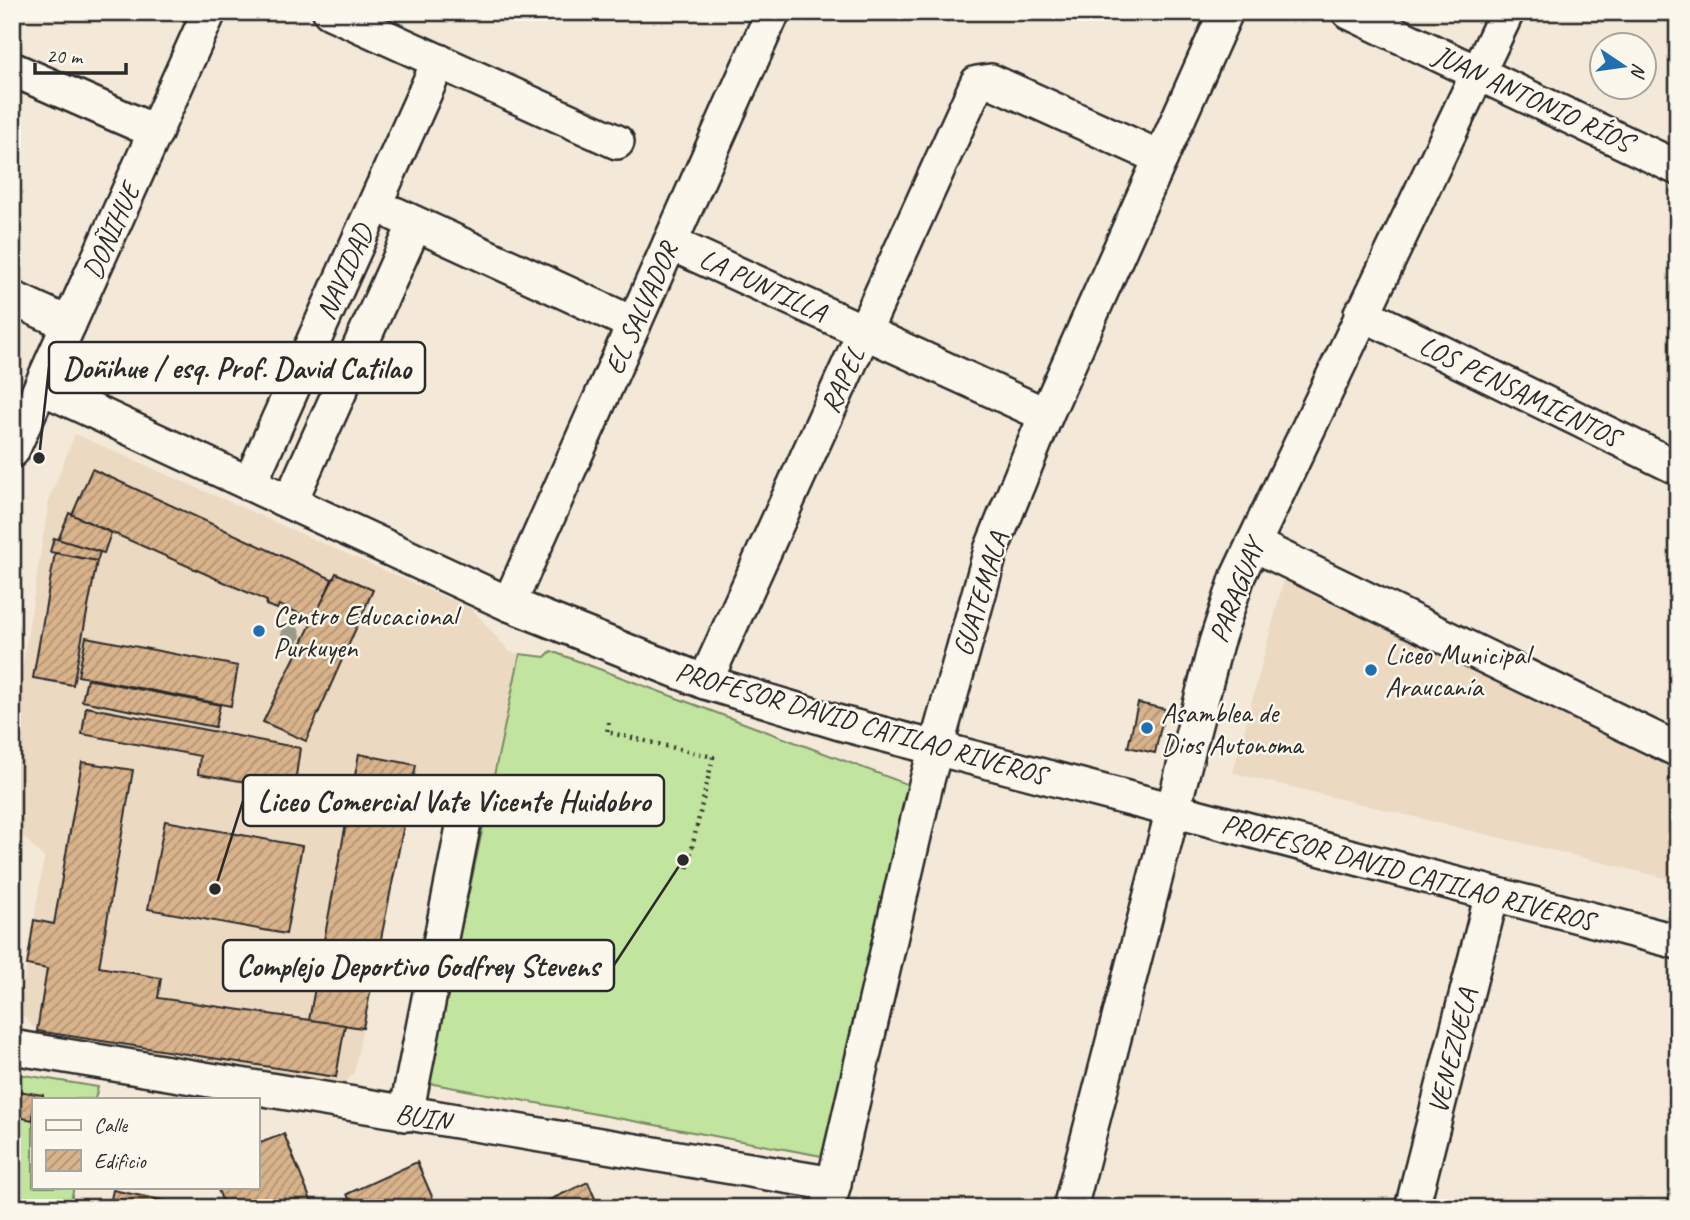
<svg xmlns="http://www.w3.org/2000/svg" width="1690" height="1220" viewBox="0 0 1690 1220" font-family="Caveat,sans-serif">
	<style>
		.built { fill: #ecd9c2 }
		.garden { fill: #c1e49e; stroke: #768864; stroke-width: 2 }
		.building { fill: url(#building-hatch); stroke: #2b2b2b; stroke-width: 2 }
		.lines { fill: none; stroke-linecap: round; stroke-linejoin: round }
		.minor-casing { stroke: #2b2b2b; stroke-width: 38 }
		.path { stroke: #2b2b2b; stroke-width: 4.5; stroke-dasharray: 2 5; stroke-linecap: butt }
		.minor { stroke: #fbf7ec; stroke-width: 33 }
		.tree { fill: #9a9a89 }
		.poi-dot { fill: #1f6fb2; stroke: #fbf7ec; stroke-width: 2.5 }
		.labels { text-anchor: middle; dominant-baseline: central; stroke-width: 5; stroke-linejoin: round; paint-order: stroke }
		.street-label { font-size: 28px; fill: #2b2b2b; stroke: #fbf7ec }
		.poi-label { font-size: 28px; fill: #2b2b2b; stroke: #fbf7ec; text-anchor: start }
		.leader { fill: none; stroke: #2b2b2b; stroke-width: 2.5 }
		.callout-dot { fill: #2b2b2b; stroke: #fbf7ec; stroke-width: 2.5 }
		.callout { fill: #fbf7ec; stroke: #2b2b2b; stroke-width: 2.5 }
		.callout-label { font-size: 30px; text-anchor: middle; font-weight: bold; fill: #2b2b2b }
	</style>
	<defs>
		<pattern id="building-hatch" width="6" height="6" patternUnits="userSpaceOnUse" patternTransform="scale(1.75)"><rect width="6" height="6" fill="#d9b38b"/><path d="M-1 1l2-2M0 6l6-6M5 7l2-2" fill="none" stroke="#b09272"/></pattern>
	</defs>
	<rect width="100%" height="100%" fill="#f4e9d9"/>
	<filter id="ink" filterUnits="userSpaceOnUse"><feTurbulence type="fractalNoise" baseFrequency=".0143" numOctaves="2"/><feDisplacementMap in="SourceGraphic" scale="14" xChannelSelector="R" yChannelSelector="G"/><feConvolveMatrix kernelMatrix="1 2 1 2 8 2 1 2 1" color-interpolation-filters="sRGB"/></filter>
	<g filter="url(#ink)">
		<g class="built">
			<polygon points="75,434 472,609 510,652 520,654 484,810 410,792 354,1073 342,1086 37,1031 19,1011 44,858 12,825 12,733 49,499"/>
			<polygon points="1285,575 1678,765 1678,881 1233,773"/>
		</g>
		<g class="garden">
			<polygon points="551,651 912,786 879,910 822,1156 428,1083 520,654 545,657"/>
			<polygon points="12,1073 98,1087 95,1099 33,1099 33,1187 74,1187 69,1208 12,1208"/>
		</g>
		<g class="building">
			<polygon points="92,469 332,579 315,620 279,605 277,609 266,605 267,601 72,515"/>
			<polygon points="69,513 111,533 104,553 58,540"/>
			<polygon points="54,538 100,552 97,561 50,552"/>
			<polygon points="55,553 97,561 73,685 33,678"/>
			<polygon points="336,573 373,590 306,741 263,722"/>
			<polygon points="86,637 238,666 231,706 78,676"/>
			<polygon points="87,679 220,705 215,727 82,701"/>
			<polygon points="1138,703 1165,709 1155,753 1128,747"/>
			<polygon points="86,707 300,748 294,790 198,774 200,756 82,734"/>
			<polygon points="359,754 416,765 363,1028 309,1020"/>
			<polygon points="82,762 133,770 99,967 161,978 158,998 345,1025 336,1077 37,1031 47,969 27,965 34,920 54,924"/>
			<polygon points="165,821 302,846 286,934 148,909"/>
			<polygon points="12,1090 43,1095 43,1099 33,1099 33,1120 12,1116"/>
			<polygon points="284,1134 314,1208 225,1208 217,1187 257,1187 257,1144"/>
			<polygon points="417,1162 437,1208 353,1208 347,1194"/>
			<polygon points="588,1182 599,1208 532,1208"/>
			<polygon points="113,1190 166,1201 165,1208 109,1208"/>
		</g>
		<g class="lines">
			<defs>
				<g id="minor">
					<polyline points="330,12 617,142"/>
					<polyline points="1349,12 1678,168"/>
					<polyline points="12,69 156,132"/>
					<polyline points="395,214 634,324"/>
					<polyline points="670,243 1046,415"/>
					<polyline points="12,298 69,324"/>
					<polyline points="1361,313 1678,468"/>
					<polyline points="41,387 509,604 705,682 840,723 1678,942"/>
					<polyline points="12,451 209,12"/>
					<polyline points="250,483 439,61"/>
					<polyline points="290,502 415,224"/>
					<polyline points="1253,544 1678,750"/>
					<polyline points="509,604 773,12"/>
					<polyline points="705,682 977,83 991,81 1161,158"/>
					<polyline points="12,1047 834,1184"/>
					<polyline points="406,1114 465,817"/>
					<polyline points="828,1208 926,784 991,550 1046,415 1226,12"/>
					<polyline points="1070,1208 1216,643 1238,576 1507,12"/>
					<polyline points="1412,1208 1492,894"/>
				</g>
			</defs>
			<use href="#minor" class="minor-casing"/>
			<polyline class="path" points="609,722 607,732 713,757 687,869"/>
			<use href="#minor" class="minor"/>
		</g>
		<circle class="tree" cx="291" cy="635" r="10"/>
	</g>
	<g class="poi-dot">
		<circle cx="259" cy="631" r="7"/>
		<circle cx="1371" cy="670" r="7"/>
		<circle cx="1147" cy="728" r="7"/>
	</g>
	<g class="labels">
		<g class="street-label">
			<text transform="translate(1533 98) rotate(25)">JUAN ANTONIO RÍOS</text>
			<text transform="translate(111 231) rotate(-66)">DOÑIHUE</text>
			<text transform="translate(344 272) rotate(-66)">NAVIDAD</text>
			<text transform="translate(763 285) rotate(25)">LA PUNTILLA</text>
			<text transform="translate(641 308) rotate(-66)">EL SALVADOR</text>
			<text transform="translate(842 380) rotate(-66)">RAPEL</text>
			<text transform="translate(1520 391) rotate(26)">LOS PENSAMIENTOS</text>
			<text transform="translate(1236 591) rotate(-69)">PARAGUAY</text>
			<text transform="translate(980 594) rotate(-73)">GUATEMALA</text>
			<text transform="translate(861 723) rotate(16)">PROFESOR DAVID CATILAO RIVEROS</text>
			<text transform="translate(1408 872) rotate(15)">PROFESOR DAVID CATILAO RIVEROS</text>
			<text transform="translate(1452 1051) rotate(-76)">VENEZUELA</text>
			<text transform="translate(423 1117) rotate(9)">BUIN</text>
		</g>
		<g class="poi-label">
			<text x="273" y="615">Centro Educacional<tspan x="273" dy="32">Purkuyen</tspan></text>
			<text x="1385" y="654">Liceo Municipal<tspan x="1385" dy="32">Araucanía</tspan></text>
			<text x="1161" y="712">Asamblea de<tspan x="1161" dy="32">Dios Autonoma</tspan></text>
		</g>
	</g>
	<path class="leader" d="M39 458L49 367M215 889L243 801M683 860L614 965"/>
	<g class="callout-dot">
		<circle cx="39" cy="458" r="7"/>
		<circle cx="215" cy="889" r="7"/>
		<circle cx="683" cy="860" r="7"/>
	</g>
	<g class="callout">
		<rect x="49" y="342" width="376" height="51" rx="7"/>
		<rect x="243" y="775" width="421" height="51" rx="7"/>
		<rect x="223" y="940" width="391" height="51" rx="7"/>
	</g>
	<g class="callout-label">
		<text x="237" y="378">Doñihue / esq. Prof. David Catilao</text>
		<text x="454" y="811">Liceo Comercial Vate Vicente Huidobro</text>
		<text x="418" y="976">Complejo Deportivo Godfrey Stevens</text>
	</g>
	<rect width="1690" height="1220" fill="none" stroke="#fbf7ec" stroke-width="42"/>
	<rect x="21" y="21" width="1648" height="1178" fill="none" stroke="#2b2b2b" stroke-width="2.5" filter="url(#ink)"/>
	<rect x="32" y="1098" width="228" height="91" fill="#fbf7ec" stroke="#a8a59f" stroke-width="2"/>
	<rect x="46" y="1120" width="35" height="10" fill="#fbf7ec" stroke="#a8a59f" stroke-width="2"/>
	<text x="94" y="1132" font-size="21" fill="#2b2b2b">Calle</text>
	<rect x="46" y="1150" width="35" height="21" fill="url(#building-hatch)" stroke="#a8a59f" stroke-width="2"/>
	<text x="94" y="1168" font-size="21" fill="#2b2b2b">Edificio</text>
	<g transform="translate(1623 66) rotate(103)"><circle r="33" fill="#fbf7ec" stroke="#a8a59f" stroke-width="2"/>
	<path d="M0-5L12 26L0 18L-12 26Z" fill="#1f6fb2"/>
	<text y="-10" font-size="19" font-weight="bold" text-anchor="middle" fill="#2b2b2b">N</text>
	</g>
	<path d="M35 63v10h91v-10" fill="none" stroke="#2b2b2b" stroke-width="3.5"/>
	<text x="46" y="63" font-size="21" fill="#2b2b2b" stroke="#fbf7ec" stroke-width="5" paint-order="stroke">20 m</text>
</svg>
